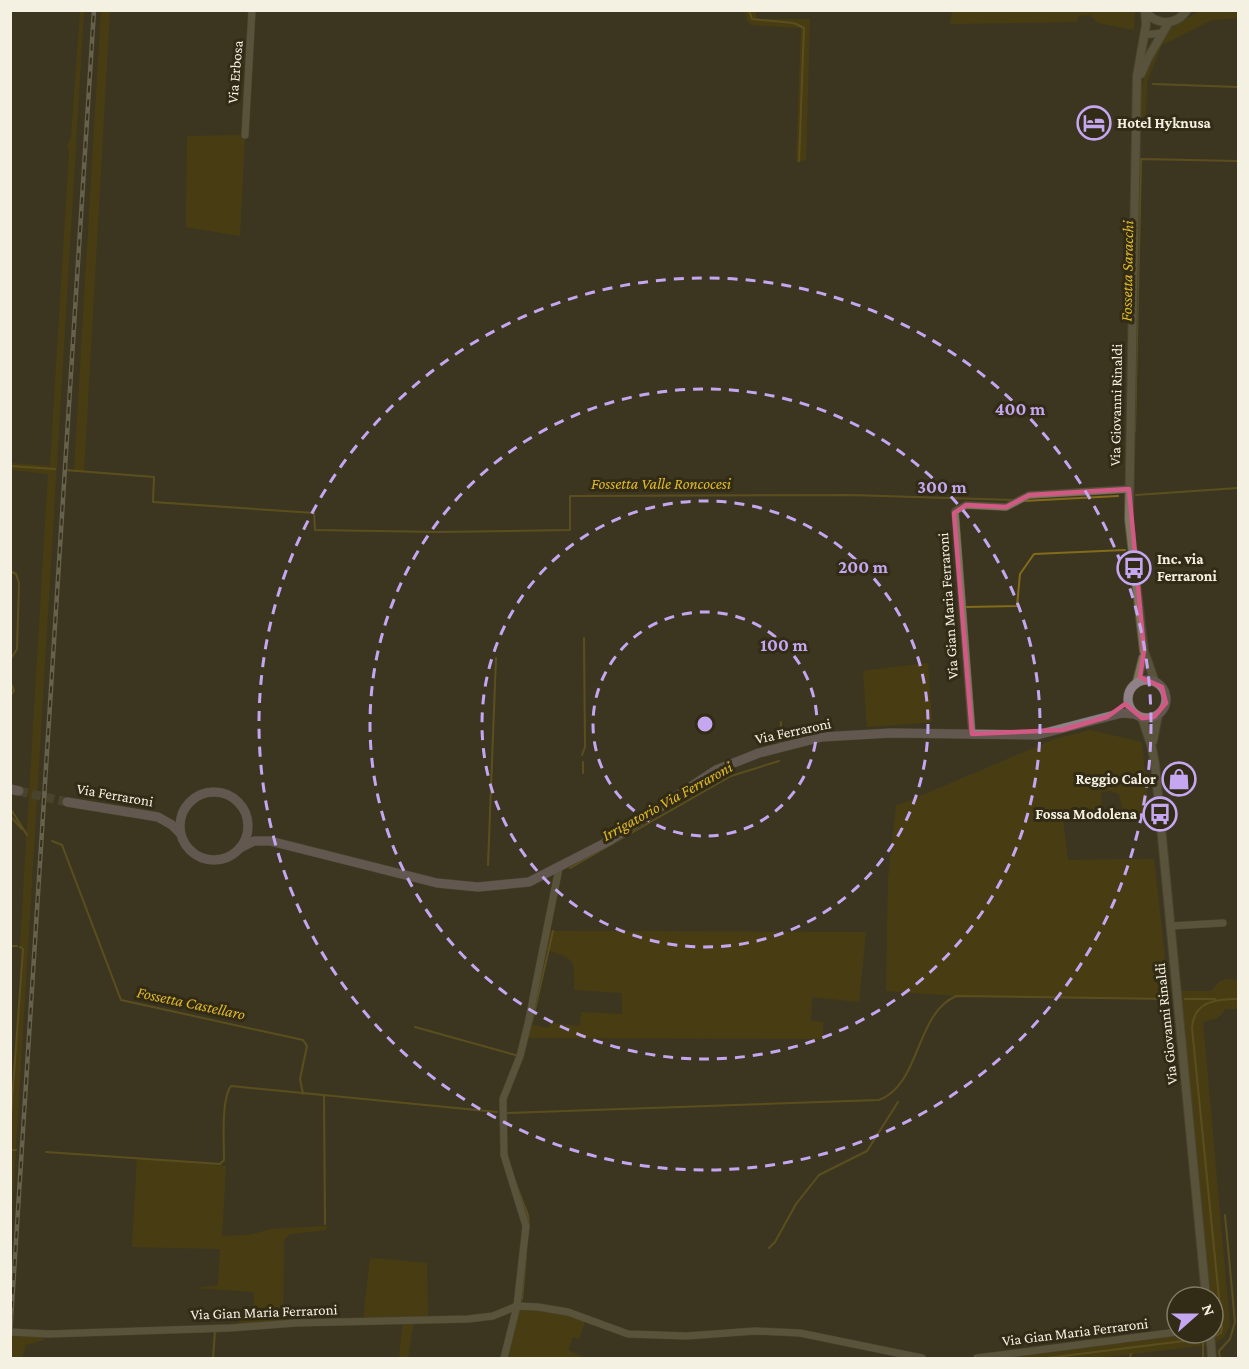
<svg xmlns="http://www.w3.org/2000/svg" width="1249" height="1369" viewBox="0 0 1249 1369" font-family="'Crimson Pro',serif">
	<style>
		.green { fill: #574500 }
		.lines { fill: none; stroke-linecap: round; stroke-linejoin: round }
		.stream { stroke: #826c1b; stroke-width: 2 }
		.secondary-tunnel { stroke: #58523d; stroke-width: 9; stroke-dasharray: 9 4.5; stroke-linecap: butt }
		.minor-casing { stroke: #595440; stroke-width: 8 }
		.tertiary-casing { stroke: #595440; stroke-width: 10 }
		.secondary-casing { stroke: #595440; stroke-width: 10 }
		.minor { stroke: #7d755d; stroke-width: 7 }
		.tertiary { stroke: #7d755d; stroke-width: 8 }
		.secondary { stroke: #908188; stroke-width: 9 }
		.rail-casing { stroke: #9a9584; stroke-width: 4.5 }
		.rail { stroke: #322b16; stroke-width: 2; stroke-dasharray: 7; stroke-linecap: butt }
		.marked { fill: none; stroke: #d15984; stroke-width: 4.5; stroke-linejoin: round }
		.ring { fill: none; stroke: #c5a7f1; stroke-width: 3; stroke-dasharray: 10 8 }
		.labels { text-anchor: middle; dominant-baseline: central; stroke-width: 6; stroke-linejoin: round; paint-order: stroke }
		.street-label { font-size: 15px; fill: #f4f0e2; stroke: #322b16 }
		.poi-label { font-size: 15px; font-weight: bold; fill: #f4f0e2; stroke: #322b16; text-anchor: start }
		.water-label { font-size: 16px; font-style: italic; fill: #e1bb29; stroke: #322b16 }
		.centre { fill: #c5a7f1; stroke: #322b16; stroke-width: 3 }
		.ring-label { font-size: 18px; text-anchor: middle; font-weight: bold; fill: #c5a7f1; stroke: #322b16; stroke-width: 6; stroke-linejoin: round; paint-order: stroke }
	</style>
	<rect width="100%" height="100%" fill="#3c3620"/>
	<g class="green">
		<polygon points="80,11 84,11 11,1231 11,1128 23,949 20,947 48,474 11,470 11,463 50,466 69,152 67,145 71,138"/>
		<polygon points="101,11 110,11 84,471 74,471"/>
		<polygon points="745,11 756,11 756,19 810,19 806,160 796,162 801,28 751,25 747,21"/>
		<polygon points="952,11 1135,11 1134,30 1098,23 1090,15 1078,16 1077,22 950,24"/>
		<polygon points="1200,11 1238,11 1238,18 1212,20 1162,45 1147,82 1146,117 1134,117 1148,63 1169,29"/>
		<polygon points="245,135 240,236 186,227 187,136"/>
		<polygon points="928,663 932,722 867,727 863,671"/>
		<polygon points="1090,730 1142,742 1149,815 1124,816 1119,794 1110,791 1101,792 1103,817 1083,817 1062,813 1068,860 1154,859 1169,994 1157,999 956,996 886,991 888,880 896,806 1055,739"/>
		<path d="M 549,931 L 866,932 L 859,1002 L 812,997 L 811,1021 L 823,1022 L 823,1039 L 524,1038 L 528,1024 L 548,1028 L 551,1023 L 580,1026 L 581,1012 L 622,1014 L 622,993 L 574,990 C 575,956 575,961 545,949 Z"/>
		<path d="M 1229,979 L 1238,980 L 1238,1009 L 1225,1009 C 1221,1018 1212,1020 1203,1022 L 1230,1325 L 1224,1337 L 1215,1343 L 1213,1297 L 1211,1297 L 1181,991 L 1211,991 L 1220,981 Z"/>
		<polygon points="137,1158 226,1166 222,1236 249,1235 271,1229 327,1226 327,1230 290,1234 284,1240 283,1323 238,1327 239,1320 253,1318 254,1292 195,1288 218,1285 220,1249 132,1247"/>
		<polygon points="370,1258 427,1263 428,1319 414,1319 408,1358 399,1358 403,1320 363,1321"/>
		<polygon points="517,1306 538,1307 586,1319 579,1339 573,1337 568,1350 585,1358 504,1358"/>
		<polygon points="1195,1333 1206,1333 1207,1345 1099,1358 979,1358"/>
		<polygon points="11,1336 44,1337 44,1340 26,1345 22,1358 11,1358"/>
	</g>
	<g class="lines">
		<g class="stream">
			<polyline points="749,10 752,19 794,23 804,28 799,161"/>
			<polyline points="1153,84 1238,87"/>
			<polyline points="1135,431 1141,159 1238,161"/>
			<polyline points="10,466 55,469"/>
			<polyline points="65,470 154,477 153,502 314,513 315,530 439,532 570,530 570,496 850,495 1014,500"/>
			<polyline points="1136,495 1238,488"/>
			<polyline points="1023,501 1118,496"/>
			<polyline points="10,571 16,574 19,583 17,649 10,660"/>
			<polyline points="966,607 1017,606 1020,574 1034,554 1125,550"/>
			<polyline points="10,682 14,690 10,697"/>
			<polyline points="780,743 781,722"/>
			<polyline points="582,755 585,747 584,638"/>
			<polyline points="583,773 583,762"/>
			<polyline points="10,808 27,835"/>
			<polyline points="10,816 22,829"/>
			<polyline points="52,841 62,845 121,1000 303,1040 307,1046 300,1079 303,1094"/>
			<polyline points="488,865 496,658"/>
			<polyline points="570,868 731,776 779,761"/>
			<polyline points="10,946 17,946"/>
			<polyline points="1185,999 1215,999"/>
			<polyline points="532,1022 553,931"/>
			<polyline points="415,1027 519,1056"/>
			<polyline points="324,1096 325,1224"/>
			<path d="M 506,1113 L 879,1100 C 921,1084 915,1014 956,996 L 1169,999"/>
			<polyline points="10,1130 23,949 20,947"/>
			<polyline points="10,1150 16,1150"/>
			<path d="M 46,1152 L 220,1164 L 224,1160 C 224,1143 221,1099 231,1086 L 497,1112"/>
			<polyline points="516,1184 528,1215 529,1227"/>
			<polyline points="769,1248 775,1242 796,1204 819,1175 867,1151 898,1102"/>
			<polyline points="522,1299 526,1256"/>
			<path d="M 1214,1337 L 1221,1333 L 1222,1328 L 1192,1028 C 1194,1001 1216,999 1238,999"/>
			<polyline points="213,1358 215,1331"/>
			<polyline points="1047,1358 1208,1338"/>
			<polyline points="1130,1358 1131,1354"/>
			<polyline points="1203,1358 1203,1339"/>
			<polyline points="1220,1358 1219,1351 1230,1339 1235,1322 1225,1215"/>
		</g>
		<polyline class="secondary-tunnel" points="19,791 67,802"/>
		<defs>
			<g id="minor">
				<polyline points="1144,35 1161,33"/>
				<polyline points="245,135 252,10"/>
				<polyline points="972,734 955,511 966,505 1006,507 1029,495 1129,489"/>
				<polyline points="1170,926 1223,923"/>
				<polyline points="10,1332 49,1334 230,1328 295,1323 468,1319 493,1316 517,1306 538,1307 568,1312 628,1334 687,1336 755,1331 800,1333 922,1358"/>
				<polyline points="504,1358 517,1306 526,1226 504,1155 503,1099 520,1056 528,1024 559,868"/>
				<polyline points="977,1358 1177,1332"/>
			</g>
			<g id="tertiary">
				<polyline points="1145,10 1146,25 1137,76 1129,519 1144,651 1155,682"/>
				<path d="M 1145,11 C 1157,26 1176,26 1187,10"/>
				<polyline points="1141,74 1148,58 1169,22"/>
				<polyline points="1137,682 1143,658"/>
				<polyline points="1142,718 1152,748 1155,764 1206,1297"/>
				<polyline points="1153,741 1158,715"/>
				<polyline points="1210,1333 1212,1358"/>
			</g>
			<g id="secondary">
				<circle cx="1147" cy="699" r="19"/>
				<polyline points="10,789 19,791"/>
				<circle cx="214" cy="826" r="34"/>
				<polyline points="67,802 158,817 172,825 180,833"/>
				<polyline points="240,848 254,841 270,841 437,883 478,887 529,882 609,841 716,770 759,753 822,737 891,733 1037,735 1122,713 1134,714"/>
			</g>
		</defs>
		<use href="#minor" class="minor-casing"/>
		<use href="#tertiary" class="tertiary-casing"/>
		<use href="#secondary" class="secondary-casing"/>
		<use href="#minor" class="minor"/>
		<use href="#tertiary" class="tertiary"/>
		<use href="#secondary" class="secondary"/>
		<defs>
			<polyline id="rail" points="10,1336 94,10"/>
		</defs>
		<use href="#rail" class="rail-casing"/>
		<use href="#rail" class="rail"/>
	</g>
	<path d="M0 0H1249V1369H0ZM 1129,489 L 1144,651 L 1140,677 L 1162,687 L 1166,703 L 1154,717 L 1142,718 L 1125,704 L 1107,717 L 1062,730 L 972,734 L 954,513 L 966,505 L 1006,507 L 1029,495 Z" fill="#3c3620" fill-opacity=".55" fill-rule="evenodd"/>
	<path class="marked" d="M 1129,489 L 1144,651 L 1140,677 L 1162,687 L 1166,703 L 1154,717 L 1142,718 L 1125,704 L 1107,717 L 1062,730 L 972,734 L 954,513 L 966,505 L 1006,507 L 1029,495 Z"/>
	<g class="ring">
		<circle cx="705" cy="724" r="112"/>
		<circle cx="705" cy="724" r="223"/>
		<circle cx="705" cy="724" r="335"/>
		<circle cx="705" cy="724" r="446"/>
	</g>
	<defs>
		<symbol id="hotel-ring" viewBox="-11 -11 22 22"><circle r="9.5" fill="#322b16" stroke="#c5a7f1" stroke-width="1.5"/><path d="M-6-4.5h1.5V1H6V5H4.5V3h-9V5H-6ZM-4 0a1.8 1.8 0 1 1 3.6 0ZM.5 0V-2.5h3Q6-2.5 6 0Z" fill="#c5a7f1"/></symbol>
		<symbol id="bus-ring" viewBox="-11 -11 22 22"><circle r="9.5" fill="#322b16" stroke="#c5a7f1" stroke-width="1.5"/><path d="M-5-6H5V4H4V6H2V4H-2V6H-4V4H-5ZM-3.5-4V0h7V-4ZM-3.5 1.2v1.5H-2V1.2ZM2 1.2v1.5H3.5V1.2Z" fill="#c5a7f1"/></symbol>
		<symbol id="shop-ring" viewBox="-11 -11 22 22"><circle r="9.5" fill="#322b16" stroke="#c5a7f1" stroke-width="1.5"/><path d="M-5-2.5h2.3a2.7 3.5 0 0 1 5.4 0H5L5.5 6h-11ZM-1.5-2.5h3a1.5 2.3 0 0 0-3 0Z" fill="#c5a7f1"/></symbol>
	</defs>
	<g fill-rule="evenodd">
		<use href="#hotel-ring" x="1075" y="104" width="38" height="38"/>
		<use href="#bus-ring" x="1115" y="549" width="38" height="38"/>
		<use href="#shop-ring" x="1160" y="760" width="38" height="38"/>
		<use href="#bus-ring" x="1141" y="795" width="38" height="38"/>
	</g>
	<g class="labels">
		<g class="street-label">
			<text transform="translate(235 72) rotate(-85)">Via Erbosa</text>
			<text transform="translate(1116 405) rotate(-89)">Via Giovanni Rinaldi</text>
			<text transform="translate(948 606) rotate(-94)">Via Gian Maria Ferraroni</text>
			<text transform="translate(793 731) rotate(-12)">Via Ferraroni</text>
			<text transform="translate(115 795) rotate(10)">Via Ferraroni</text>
			<text transform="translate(1166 1024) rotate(-96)">Via Giovanni Rinaldi</text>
			<text transform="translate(264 1312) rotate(-2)">Via Gian Maria Ferraroni</text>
			<text transform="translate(1075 1332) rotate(-7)">Via Gian Maria Ferraroni</text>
		</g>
		<g class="poi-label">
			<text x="1117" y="123">Hotel Hyknusa</text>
			<text x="1157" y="559">Inc. via<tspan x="1157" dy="17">Ferraroni</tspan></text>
			<text x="1156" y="779" text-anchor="end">Reggio Calor</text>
			<text x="1137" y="814" text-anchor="end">Fossa Modolena</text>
		</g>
		<g class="water-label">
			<text transform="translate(1127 271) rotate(-89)">Fossetta Saracchi</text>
			<text x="661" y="483">Fossetta Valle Roncocesi</text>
			<text transform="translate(667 801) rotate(-29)">Irrigatorio Via Ferraroni</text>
			<text transform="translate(191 1003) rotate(12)">Fossetta Castellaro</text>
		</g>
	</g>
	<circle cx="705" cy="724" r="9" class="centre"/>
	<g class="ring-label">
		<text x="1020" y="415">400 m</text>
		<text x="942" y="493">300 m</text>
		<text x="863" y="573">200 m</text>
		<text x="784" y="651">100 m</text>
	</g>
	<rect width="1249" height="1369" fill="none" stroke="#f4f0e2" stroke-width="24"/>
	<g transform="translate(1195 1315) rotate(69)"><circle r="28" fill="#322b16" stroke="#807a68" stroke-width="1.5"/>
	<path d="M0-4.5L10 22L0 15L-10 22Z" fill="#c5a7f1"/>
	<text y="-9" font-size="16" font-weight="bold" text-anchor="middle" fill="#f4f0e2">N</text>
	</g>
</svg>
